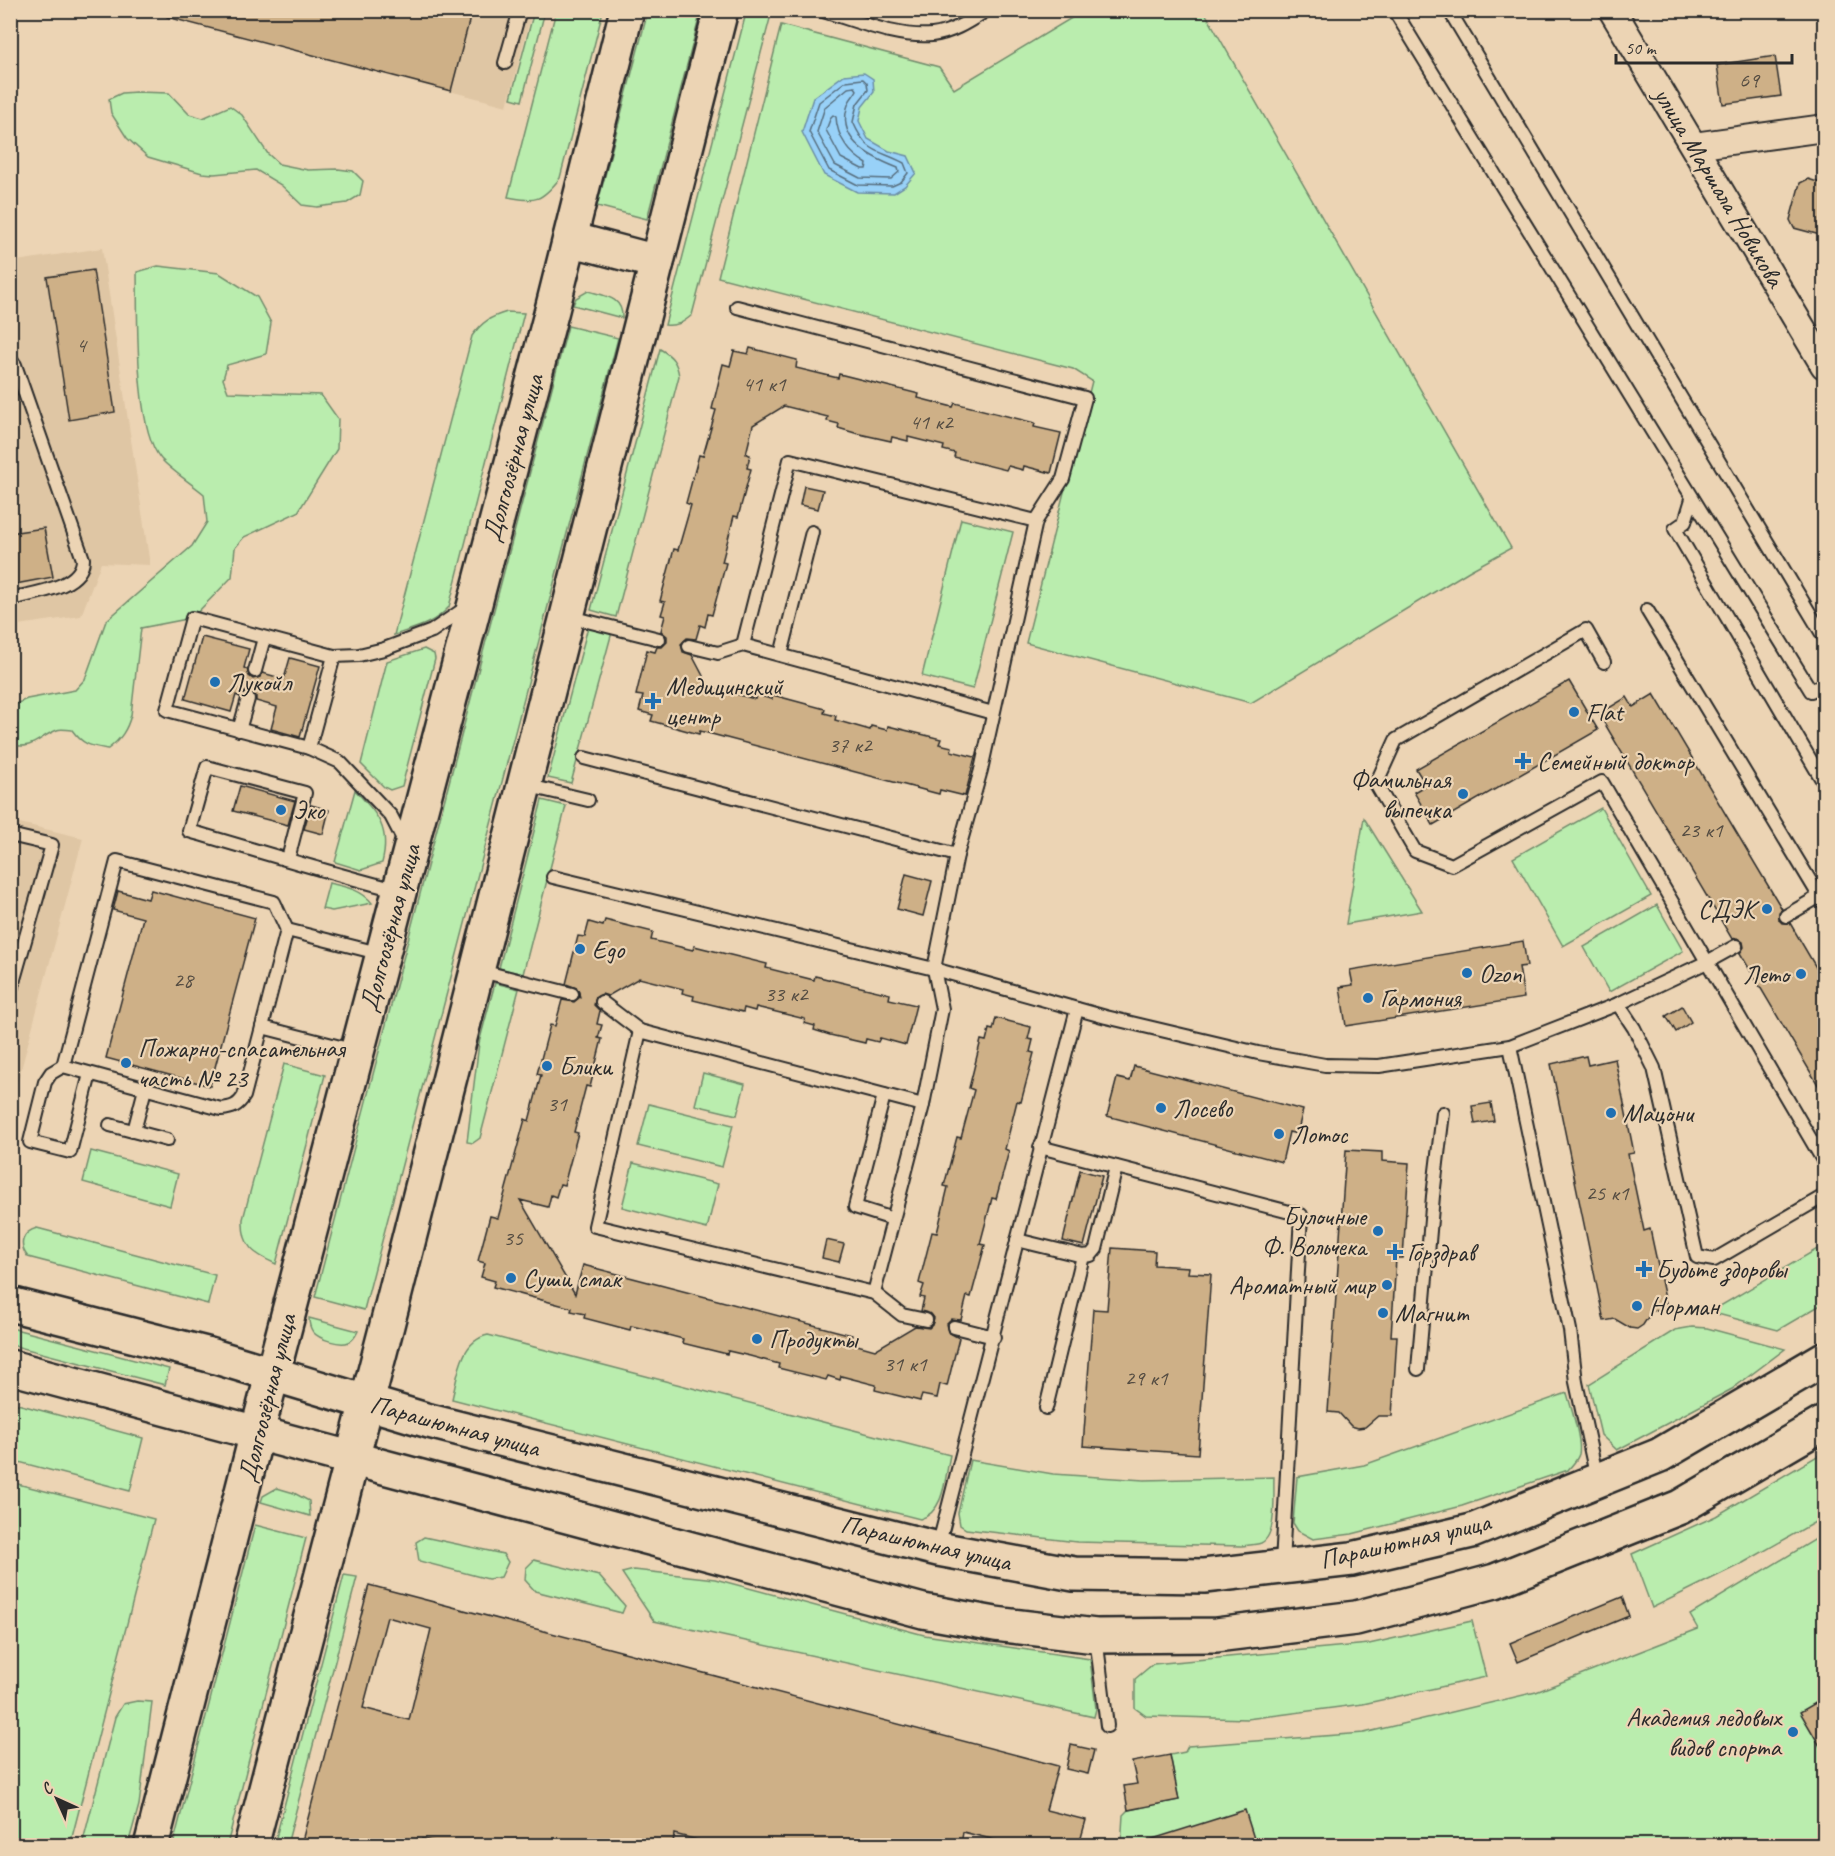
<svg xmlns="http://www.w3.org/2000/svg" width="1835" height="1856" viewBox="0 0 1835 1856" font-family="Caveat,sans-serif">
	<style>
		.built { fill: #dfc6a4 }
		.green { fill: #baedae; stroke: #728c6c; stroke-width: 1.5 }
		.water { fill: #98d1f8; stroke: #6c8fa6; stroke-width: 1.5 }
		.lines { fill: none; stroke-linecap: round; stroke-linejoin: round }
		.shore { stroke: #576d7d; stroke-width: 1.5 }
		.building { fill: #ceb087; stroke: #2b2b2b; stroke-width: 1.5; fill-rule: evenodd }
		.lane-casing { stroke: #2b2b2b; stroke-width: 16 }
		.street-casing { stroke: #2b2b2b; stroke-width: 30 }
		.secondary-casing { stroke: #2b2b2b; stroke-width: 38 }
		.primary-casing { stroke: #2b2b2b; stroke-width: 38 }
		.lane { stroke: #ecd4b4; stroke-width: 12 }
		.street { stroke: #ecd4b4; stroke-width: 26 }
		.secondary { stroke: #ecd4b4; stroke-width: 33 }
		.primary { stroke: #ecd4b4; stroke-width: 33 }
		.poi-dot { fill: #1f6fb2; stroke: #ecd4b4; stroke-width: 2 }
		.labels { text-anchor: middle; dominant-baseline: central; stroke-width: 4.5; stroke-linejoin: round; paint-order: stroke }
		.number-label { font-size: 22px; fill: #544c42 }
		.street-label { font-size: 26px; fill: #2b2b2b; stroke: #ecd4b4 }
		.poi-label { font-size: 26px; fill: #2b2b2b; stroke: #ecd4b4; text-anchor: start }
	</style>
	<rect width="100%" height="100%" fill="#ecd4b4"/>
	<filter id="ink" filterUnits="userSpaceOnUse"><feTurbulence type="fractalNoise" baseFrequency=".0167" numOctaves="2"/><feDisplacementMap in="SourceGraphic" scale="12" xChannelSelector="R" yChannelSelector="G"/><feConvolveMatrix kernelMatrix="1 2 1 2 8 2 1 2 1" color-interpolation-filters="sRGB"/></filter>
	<g filter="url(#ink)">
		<g class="built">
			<polygon points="143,11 532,11 507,106"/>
			<polygon points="102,248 150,565 101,563 81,616 11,626 10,262"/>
			<polygon points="11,821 83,838 11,1107"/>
		</g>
		<g class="green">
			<path d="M 758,10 L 772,11 L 692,315 C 683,323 677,326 665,325 L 745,17 Z"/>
			<polygon points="534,11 545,11 522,101 511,98"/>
			<path d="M 556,11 L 603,11 L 560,178 C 541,202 536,202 508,197 Z"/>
			<polygon points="648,11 701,11 647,219 597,206"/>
			<polygon points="1083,11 1204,11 1511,548 1469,571 1251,703 1026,643 1092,381 1073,369 718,277 781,25 939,67 954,89"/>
			<polygon points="136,92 169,93 189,114 203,118 230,106 242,115 268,154 279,164 308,170 338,169 353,171 363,181 360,195 347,203 317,207 302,205 281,185 256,170 214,174 202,173 148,157 127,138 111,113 109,99 122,93"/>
			<path d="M 158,266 L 219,273 L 257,297 L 271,323 L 266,354 L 227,365 L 223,379 L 228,392 L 321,395 L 338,419 L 337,449 L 298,512 L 244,537 L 235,548 L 232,577 L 192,618 L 141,628 L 131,715 C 127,730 121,739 108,749 C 90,746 83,745 72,730 C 67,730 61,728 57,730 C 38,737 34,750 11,745 L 11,706 L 27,699 L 75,690 L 85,679 L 106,621 L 192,546 L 207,522 L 204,494 C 191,483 173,472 161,459 C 134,428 138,315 137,272 Z"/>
			<path d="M 588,291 C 605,296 623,297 622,318 L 573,305 L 576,298 Z"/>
			<path d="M 507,312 L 524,313 L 449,607 C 434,624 415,628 394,635 L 472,336 C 482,322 490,317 507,312 Z"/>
			<polygon points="568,326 618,338 364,1310 315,1297"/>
			<path d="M 660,349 C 672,356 677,362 679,376 L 616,617 L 591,610 Z"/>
			<polygon points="961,519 1013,532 973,689 922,676"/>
			<polygon points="588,627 612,632 571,783 548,778"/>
			<polygon points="424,649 434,654 435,659 402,786 390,790 384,787 361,764 387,661"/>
			<path d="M 355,790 C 377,814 391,828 382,863 L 361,870 L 335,862 Z"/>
			<polygon points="542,800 566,806 523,974 499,968"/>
			<polygon points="1601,808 1651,896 1563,946 1513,858"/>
			<polygon points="1364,818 1422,911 1346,924"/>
			<path d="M 329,883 C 345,887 361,889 372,903 L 332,911 L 322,909 Z"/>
			<polygon points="1657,905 1683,951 1609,992 1584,947"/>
			<polygon points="495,983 519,989 480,1138 473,1143 467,1142 479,1043"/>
			<path d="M 284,1064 L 325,1075 L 276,1264 C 253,1254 242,1246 243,1219 Z"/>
			<polygon points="703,1073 745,1084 737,1115 695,1105"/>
			<polygon points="649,1104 733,1125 722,1167 638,1146"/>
			<polygon points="91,1151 178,1174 170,1206 83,1182"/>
			<polygon points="633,1163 718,1184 707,1229 622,1207"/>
			<path d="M 37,1228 L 215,1275 L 208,1304 L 28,1257 C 18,1245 22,1232 37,1228 Z"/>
			<polygon points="1824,1245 1824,1303 1778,1330 1710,1312"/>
			<path d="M 309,1318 L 358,1331 C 356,1335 354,1340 349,1342 C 340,1346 319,1339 313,1332 C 310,1328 309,1323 309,1318 Z"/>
			<polygon points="1692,1327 1707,1328 1785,1349 1732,1389 1617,1450 1601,1435 1589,1384 1675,1330"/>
			<polygon points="11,1328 169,1369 165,1385 11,1345"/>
			<path d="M 488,1335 L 950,1455 C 945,1477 945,1512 920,1519 L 452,1399 C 458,1376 460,1341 488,1335 Z"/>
			<path d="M 1567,1393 C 1571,1408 1582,1440 1579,1454 C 1577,1461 1572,1465 1568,1470 L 1462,1506 L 1352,1534 L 1313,1539 L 1298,1531 L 1293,1523 L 1297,1477 L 1364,1465 Z"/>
			<polygon points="10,1402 143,1438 130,1491 11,1460"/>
			<polygon points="1824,1452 1824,1517 1743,1563 1652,1608 1632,1554 1716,1516"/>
			<path d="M 970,1460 L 1053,1474 L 1144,1480 L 1274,1477 C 1273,1493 1278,1535 1261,1543 C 1255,1545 1248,1545 1241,1546 L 1077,1542 L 966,1529 L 960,1525 L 958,1513 Z"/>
			<polygon points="10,1482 154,1519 70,1845 11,1845"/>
			<polygon points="277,1488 294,1493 309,1501 310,1516 261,1502 263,1496"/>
			<polygon points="255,1525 306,1538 227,1845 173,1845"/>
			<polygon points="1824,1534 1824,1845 1121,1846 1123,1815 1128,1810 1179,1800 1170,1755 1185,1752 1188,1746 1364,1733 1536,1692 1698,1629 1690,1615"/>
			<polygon points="424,1537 503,1554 508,1562 501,1577 488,1579 419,1561 416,1542"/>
			<polygon points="534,1560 599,1576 625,1606 622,1613 535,1591 525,1580 526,1568"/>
			<polygon points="634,1570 715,1579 924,1635 1090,1659 1096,1709 1094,1717 654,1621 622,1573"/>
			<polygon points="344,1575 357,1577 287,1845 274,1845"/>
			<polygon points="1472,1621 1486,1677 1363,1704 1247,1719 1146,1716 1135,1708 1135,1679 1153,1664 1369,1644"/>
			<polygon points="137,1701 152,1702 139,1805 128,1845 82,1845 115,1717 123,1704"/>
		</g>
		<polygon class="water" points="864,73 873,79 874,92 862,107 859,121 868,139 889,151 908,156 916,173 905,186 894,193 857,192 824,175 802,132 813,98 844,75"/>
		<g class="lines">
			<g class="shore">
				<path d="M 863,79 L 867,83 L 868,90 L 857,104 L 853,122 C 867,154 877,149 904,163 L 908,173 L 901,182 L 892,186 L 858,185 L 829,170 L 809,132 L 819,102 L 846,81 Z"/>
				<path d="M 848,88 L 855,87 L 857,90 C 855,94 851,98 849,102 C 834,140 870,157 898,168 L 899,172 L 891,179 L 860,178 L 835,165 L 817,132 L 825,107 Z"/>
				<path d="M 833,115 L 836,117 C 837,138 850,154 867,164 L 866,169 L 862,169 L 841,158 L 826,130 L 831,117 Z"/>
			</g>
		</g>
		<g class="building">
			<polygon points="168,10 472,10 451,91 167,17"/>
			<polygon points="1775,56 1781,96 1723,104 1717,65"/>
			<polygon points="1808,179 1824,184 1824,236 1794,228 1790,220 1800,183"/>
			<polygon points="93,270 115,412 69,420 47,277"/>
			<polygon points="750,348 797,360 796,368 838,378 839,374 919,394 918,398 953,407 955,403 1035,423 1034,427 1061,433 1051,473 1024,466 1023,470 1008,466 1006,470 954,457 955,453 943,450 944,446 908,437 908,441 892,437 891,441 855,433 838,428 839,424 827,421 828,417 784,406 753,425 746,454 750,455 747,468 751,469 738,517 734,516 722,562 726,563 712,615 708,614 705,627 700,625 696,639 687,638 681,644 683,652 692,655 709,687 755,699 756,695 772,699 773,695 825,709 824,713 836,716 835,720 870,730 871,726 887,730 888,726 941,739 939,744 952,747 951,751 975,757 965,796 940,790 939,794 700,731 699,734 651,721 653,715 639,711 643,696 636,695 647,650 655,652 657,647 662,647 667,642 667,636 661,631 665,616 661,615 665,602 660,601 674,549 678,550 691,505 686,503 699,455 703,456 716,410 712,409 723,364 730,366 734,351 748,354"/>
			<polygon points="804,486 823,490 818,509 800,505"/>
			<polygon points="44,528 53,577 10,585 10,533"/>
			<polygon points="202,637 249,649 244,668 247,669 249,676 253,679 260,677 263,673 284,679 290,658 320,666 300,737 271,729 277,707 256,701 256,696 251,691 245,691 240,697 236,695 231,712 185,699"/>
			<polygon points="1569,681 1598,730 1433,825 1414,792 1426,785 1416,769"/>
			<polygon points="1654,694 1782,909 1779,912 1779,920 1782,923 1790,923 1824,981 1824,1095 1740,953 1744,947 1743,942 1737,938 1732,939 1599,714 1627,697 1633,707"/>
			<polygon points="240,786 295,801 288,825 233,811"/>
			<polygon points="311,805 329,810 323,834 304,829"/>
			<polygon points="906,874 932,881 923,916 897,909"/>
			<polygon points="151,890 255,918 210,1086 106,1058 143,918 113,910 118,891 148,899"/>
			<polygon points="605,920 653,932 651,940 693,950 694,946 767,964 766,968 814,980 815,976 890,994 889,999 916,1005 906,1045 880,1038 878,1042 866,1039 865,1043 830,1035 814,1030 815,1026 804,1023 805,1019 756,1007 755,1011 744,1008 743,1012 693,1000 694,996 682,993 683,989 639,978 608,996 602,994 596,997 594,1005 600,1011 597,1024 602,1025 598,1038 602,1039 590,1087 586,1086 574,1132 578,1133 564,1185 560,1184 556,1197 551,1195 548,1207 520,1200 575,1294 583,1265 852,1335 850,1343 875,1350 915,1326 929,1328 932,1325 934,1318 931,1314 921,1311 924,1298 920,1297 924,1285 919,1283 932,1232 937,1233 948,1187 944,1186 957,1137 961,1138 974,1090 969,1088 981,1040 986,1041 989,1029 993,1030 996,1018 1031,1027 1028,1039 1033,1040 1030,1052 1034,1053 1021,1102 1017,1101 1005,1149 1009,1151 996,1199 992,1198 989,1210 980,1244 985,1245 971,1297 967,1296 961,1320 951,1319 946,1324 948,1332 959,1338 947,1386 940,1384 937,1398 922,1395 920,1401 875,1390 876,1385 841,1376 840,1380 828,1376 826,1380 778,1368 779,1364 750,1356 728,1351 727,1354 682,1343 683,1339 645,1329 631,1326 630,1330 584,1318 585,1314 571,1311 572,1308 493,1287 495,1281 481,1277 485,1263 478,1261 490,1216 498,1218 525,1119 529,1121 541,1075 537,1074 550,1025 555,1026 562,1000 574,1002 580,997 577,988 566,984 578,936 585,937 589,922 603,926"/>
			<polygon points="1523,941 1527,966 1519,967 1524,998 1346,1026 1340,987 1353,985 1350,970"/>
			<polygon points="1682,1006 1691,1022 1676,1032 1666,1016"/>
			<polygon points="1586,1056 1588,1065 1615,1059 1634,1153 1628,1154 1644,1231 1650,1229 1667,1308 1652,1311 1643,1325 1637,1329 1630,1328 1615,1319 1604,1321 1551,1064"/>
			<polygon points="1134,1066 1303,1110 1297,1134 1289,1132 1282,1162 1107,1116 1117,1078 1130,1081"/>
			<polygon points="1491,1103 1494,1121 1475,1124 1472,1106"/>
			<polygon points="1346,1150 1382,1152 1382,1161 1409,1163 1403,1258 1396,1258 1394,1292 1391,1336 1397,1336 1392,1416 1378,1416 1365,1427 1358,1428 1351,1426 1339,1413 1328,1412"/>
			<polygon points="1080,1170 1102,1176 1084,1246 1063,1241"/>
			<polygon points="826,1240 844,1244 839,1262 822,1258"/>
			<polygon points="1112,1248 1155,1251 1154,1265 1189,1267 1188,1273 1211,1274 1198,1454 1083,1446 1093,1309 1107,1310"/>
			<path d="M 369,1585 L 1058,1766 L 1046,1810 L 1086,1820 L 1079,1845 L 1015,1845 L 963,1832 L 961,1845 L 717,1845 L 674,1834 L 673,1845 L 449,1845 L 422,1839 L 421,1845 L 301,1845 ZM 387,1617 L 431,1629 L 409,1720 L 363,1708 Z"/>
			<polygon points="1622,1597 1629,1616 1518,1662 1510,1643"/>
			<polygon points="1824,1698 1824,1753 1800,1712"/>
			<polygon points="1071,1745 1094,1750 1088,1774 1066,1769"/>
			<polygon points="1170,1755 1179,1800 1128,1810 1124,1786 1137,1784 1132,1762"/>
			<polygon points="1245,1810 1256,1845 1146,1845 1146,1841"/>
		</g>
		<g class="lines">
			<defs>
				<g id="lane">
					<path d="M 820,10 C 855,20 895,38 932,35 C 952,33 971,20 987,10"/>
					<polyline points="1394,10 1811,691 1824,684"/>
					<polyline points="1449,10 1824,637"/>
					<polyline points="505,63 520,10"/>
					<polyline points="737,307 1085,398 1063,479 1036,521 981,770 957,855 934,969 942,1009 923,1105 874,1293"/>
					<path d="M 10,358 L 15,365 L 83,559 C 83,588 33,593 10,599"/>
					<polyline points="1692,499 1685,522 1675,529 1824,783"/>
					<polyline points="1647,610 1824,904"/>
					<polyline points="567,616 659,639"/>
					<polyline points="689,646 718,653 743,645"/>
					<polyline points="781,655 812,532"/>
					<polyline points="1604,662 1586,630 1396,740 1376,784 1415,851 1452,865 1602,782 1824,1162"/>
					<polyline points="255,671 264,638"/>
					<polyline points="993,713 743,645 790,460 1036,521"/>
					<polyline points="239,730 248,699"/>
					<polyline points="309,748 334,656"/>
					<polyline points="584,758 957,855"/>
					<polyline points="525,785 588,800"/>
					<polyline points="10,835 52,845 10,993"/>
					<polyline points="405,843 391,816 340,762 309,748 167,710 192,618 334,656 359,655 384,649 432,631 467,607"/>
					<path d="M 288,859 L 305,793 L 207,767 L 189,831 C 259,851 329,873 400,891"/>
					<polyline points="553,877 934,969 1106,1017 1258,1053 1325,1065 1379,1066 1510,1046 1618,1004 1707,962 1736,946"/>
					<polyline points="1786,916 1820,896"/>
					<polyline points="477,970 572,994"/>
					<polyline points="602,1002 640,1031"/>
					<polyline points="1618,1004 1634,1028 1654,1068 1697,1257 1714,1260 1824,1196"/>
					<path d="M 262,1027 L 244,1096 C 238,1106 232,1108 221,1109 L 63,1066 L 117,861 L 274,902 L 287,930"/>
					<polyline points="1510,1046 1570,1330 1576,1382 1597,1479"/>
					<polyline points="356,1051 262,1027 287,930 382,954"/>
					<polyline points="63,1066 51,1073 45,1082 30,1142 70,1152 90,1074"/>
					<polyline points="884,1095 855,1207 893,1219"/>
					<polyline points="923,1105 640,1031 595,1226 874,1293 902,1315 926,1320"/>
					<polyline points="110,1125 167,1140"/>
					<polyline points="134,1131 145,1089"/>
					<polyline points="1040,1147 1301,1215 1282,1564"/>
					<polyline points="1017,1240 1083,1256 1091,1255 1096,1249 1116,1167"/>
					<polyline points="954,1327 994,1337"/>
					<polyline points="1418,1369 1433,1196 1443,1113"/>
					<polyline points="1046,1408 1083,1256"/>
					<polyline points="938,1547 1077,1009"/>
					<polyline points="1096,1637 1107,1726"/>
				</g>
				<g id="street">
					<polyline points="1612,10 1824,365"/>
					<polyline points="1694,146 1824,128"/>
				</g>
				<g id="secondary">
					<polyline points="570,239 657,262"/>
					<polyline points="151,1846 257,1433 552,310 627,10"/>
					<polyline points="251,1846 386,1329 721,10"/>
				</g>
				<g id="primary">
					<polyline points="10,1304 206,1354 429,1421 938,1549 1074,1574 1204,1576 1352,1559 1472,1531 1660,1455 1824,1359"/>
					<polyline points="10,1367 923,1611 995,1624 1096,1636 1216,1635 1356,1618 1495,1581 1680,1507 1824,1423"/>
				</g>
			</defs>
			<use href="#lane" class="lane-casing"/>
			<use href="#street" class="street-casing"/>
			<use href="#secondary" class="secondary-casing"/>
			<use href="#primary" class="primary-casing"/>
			<use href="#lane" class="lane"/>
			<use href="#street" class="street"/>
			<use href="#secondary" class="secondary"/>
			<use href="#primary" class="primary"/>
		</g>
	</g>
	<g class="poi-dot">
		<circle cx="215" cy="682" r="6"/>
		<path d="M650 692h6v6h6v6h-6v6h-6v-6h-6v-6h6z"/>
		<circle cx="1574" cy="712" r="6"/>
		<path d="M1520 752h6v6h6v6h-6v6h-6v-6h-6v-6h6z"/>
		<circle cx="1463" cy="794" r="6"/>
		<circle cx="281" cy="810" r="6"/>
		<circle cx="1767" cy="909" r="6"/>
		<circle cx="580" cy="949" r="6"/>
		<circle cx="1467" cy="973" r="6"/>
		<circle cx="1801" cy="974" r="6"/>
		<circle cx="1368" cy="998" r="6"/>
		<circle cx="126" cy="1063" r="6"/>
		<circle cx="547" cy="1066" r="6"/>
		<circle cx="1161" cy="1108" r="6"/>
		<circle cx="1611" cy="1113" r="6"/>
		<circle cx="1279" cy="1134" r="6"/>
		<circle cx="1378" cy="1231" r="6"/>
		<path d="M1392 1243h6v6h6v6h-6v6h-6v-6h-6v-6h6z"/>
		<path d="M1641 1260h6v6h6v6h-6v6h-6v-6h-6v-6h6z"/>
		<circle cx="511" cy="1278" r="6"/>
		<circle cx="1387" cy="1285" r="6"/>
		<circle cx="1637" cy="1306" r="6"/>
		<circle cx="1383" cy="1313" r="6"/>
		<circle cx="757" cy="1339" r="6"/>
		<circle cx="1793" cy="1732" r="6"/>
	</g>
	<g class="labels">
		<g class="number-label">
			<text x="1749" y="80">69</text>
			<text x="81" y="345">4</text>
			<text x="764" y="384">41 к1</text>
			<text x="931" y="422">41 к2</text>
			<text x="850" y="745">37 к2</text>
			<text x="1701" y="830">23 к1</text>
			<text x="183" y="980">28</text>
			<text x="786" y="994">33 к2</text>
			<text x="557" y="1104">31</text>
			<text x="1607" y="1193">25 к1</text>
			<text x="513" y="1238">35</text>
			<text x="905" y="1364">31 к1</text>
			<text x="1146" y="1378">29 к1</text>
		</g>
		<g class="street-label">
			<text transform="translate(1719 187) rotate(59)">улица Маршала Новикова</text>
			<text transform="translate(513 458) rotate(-75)">Долгоозёрная улица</text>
			<text transform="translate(390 928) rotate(-75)">Долгоозёрная улица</text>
			<text transform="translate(267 1398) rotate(-76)">Долгоозёрная улица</text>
			<text transform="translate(455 1426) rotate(15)">Парашютная улица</text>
			<text transform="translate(1405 1541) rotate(-13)">Парашютная улица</text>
			<text transform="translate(926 1543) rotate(13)">Парашютная улица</text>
		</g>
		<g class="poi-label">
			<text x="227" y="682">Лукойл</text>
			<text x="666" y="686">Медицинский<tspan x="666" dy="30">центр</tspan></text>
			<text x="1586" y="712">Flat</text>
			<text x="1537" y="761">Семейный доктор</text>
			<text x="1451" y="779" text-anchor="end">Фамильная<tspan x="1451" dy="30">выпечка</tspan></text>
			<text x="293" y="810">Эко</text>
			<text x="1755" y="909" text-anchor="end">СДЭК</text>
			<text x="592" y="949">Ego</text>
			<text x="1479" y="973">Ozon</text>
			<text x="1789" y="974" text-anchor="end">Лето</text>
			<text x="1380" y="998">Гармония</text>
			<text x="138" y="1048">Пожарно-спасательная<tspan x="138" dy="30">часть № 23</tspan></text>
			<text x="559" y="1066">Блики</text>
			<text x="1173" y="1108">Лосево</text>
			<text x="1623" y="1113">Мацони</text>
			<text x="1291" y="1134">Лотос</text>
			<text x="1366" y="1216" text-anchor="end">Булочные<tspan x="1366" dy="30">Ф. Вольчека</tspan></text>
			<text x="1407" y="1252">Горздрав</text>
			<text x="1656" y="1269">Будьте здоровы</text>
			<text x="523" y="1278">Суши смак</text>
			<text x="1375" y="1285" text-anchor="end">Ароматный мир</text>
			<text x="1649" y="1306">Норман</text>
			<text x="1395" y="1313">Магнит</text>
			<text x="769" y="1339">Продукты</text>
			<text x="1781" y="1717" text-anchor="end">Академия ледовых<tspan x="1781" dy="30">видов спорта</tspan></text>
		</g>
	</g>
	<rect width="1835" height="1856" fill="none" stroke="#ecd4b4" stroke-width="36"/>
	<rect x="18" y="18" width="1799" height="1820" fill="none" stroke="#2b2b2b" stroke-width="2" filter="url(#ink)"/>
	<g transform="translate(57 1799) rotate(315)" stroke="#ecd4b4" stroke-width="4.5" paint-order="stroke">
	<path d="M0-4.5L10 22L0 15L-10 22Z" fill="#2b2b2b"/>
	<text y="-9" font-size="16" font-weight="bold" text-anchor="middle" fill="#2b2b2b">С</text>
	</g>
	<path d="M1616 54v9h176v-9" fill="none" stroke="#2b2b2b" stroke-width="3"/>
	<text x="1625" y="54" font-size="18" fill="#2b2b2b" stroke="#ecd4b4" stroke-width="4.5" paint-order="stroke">50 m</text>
</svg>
